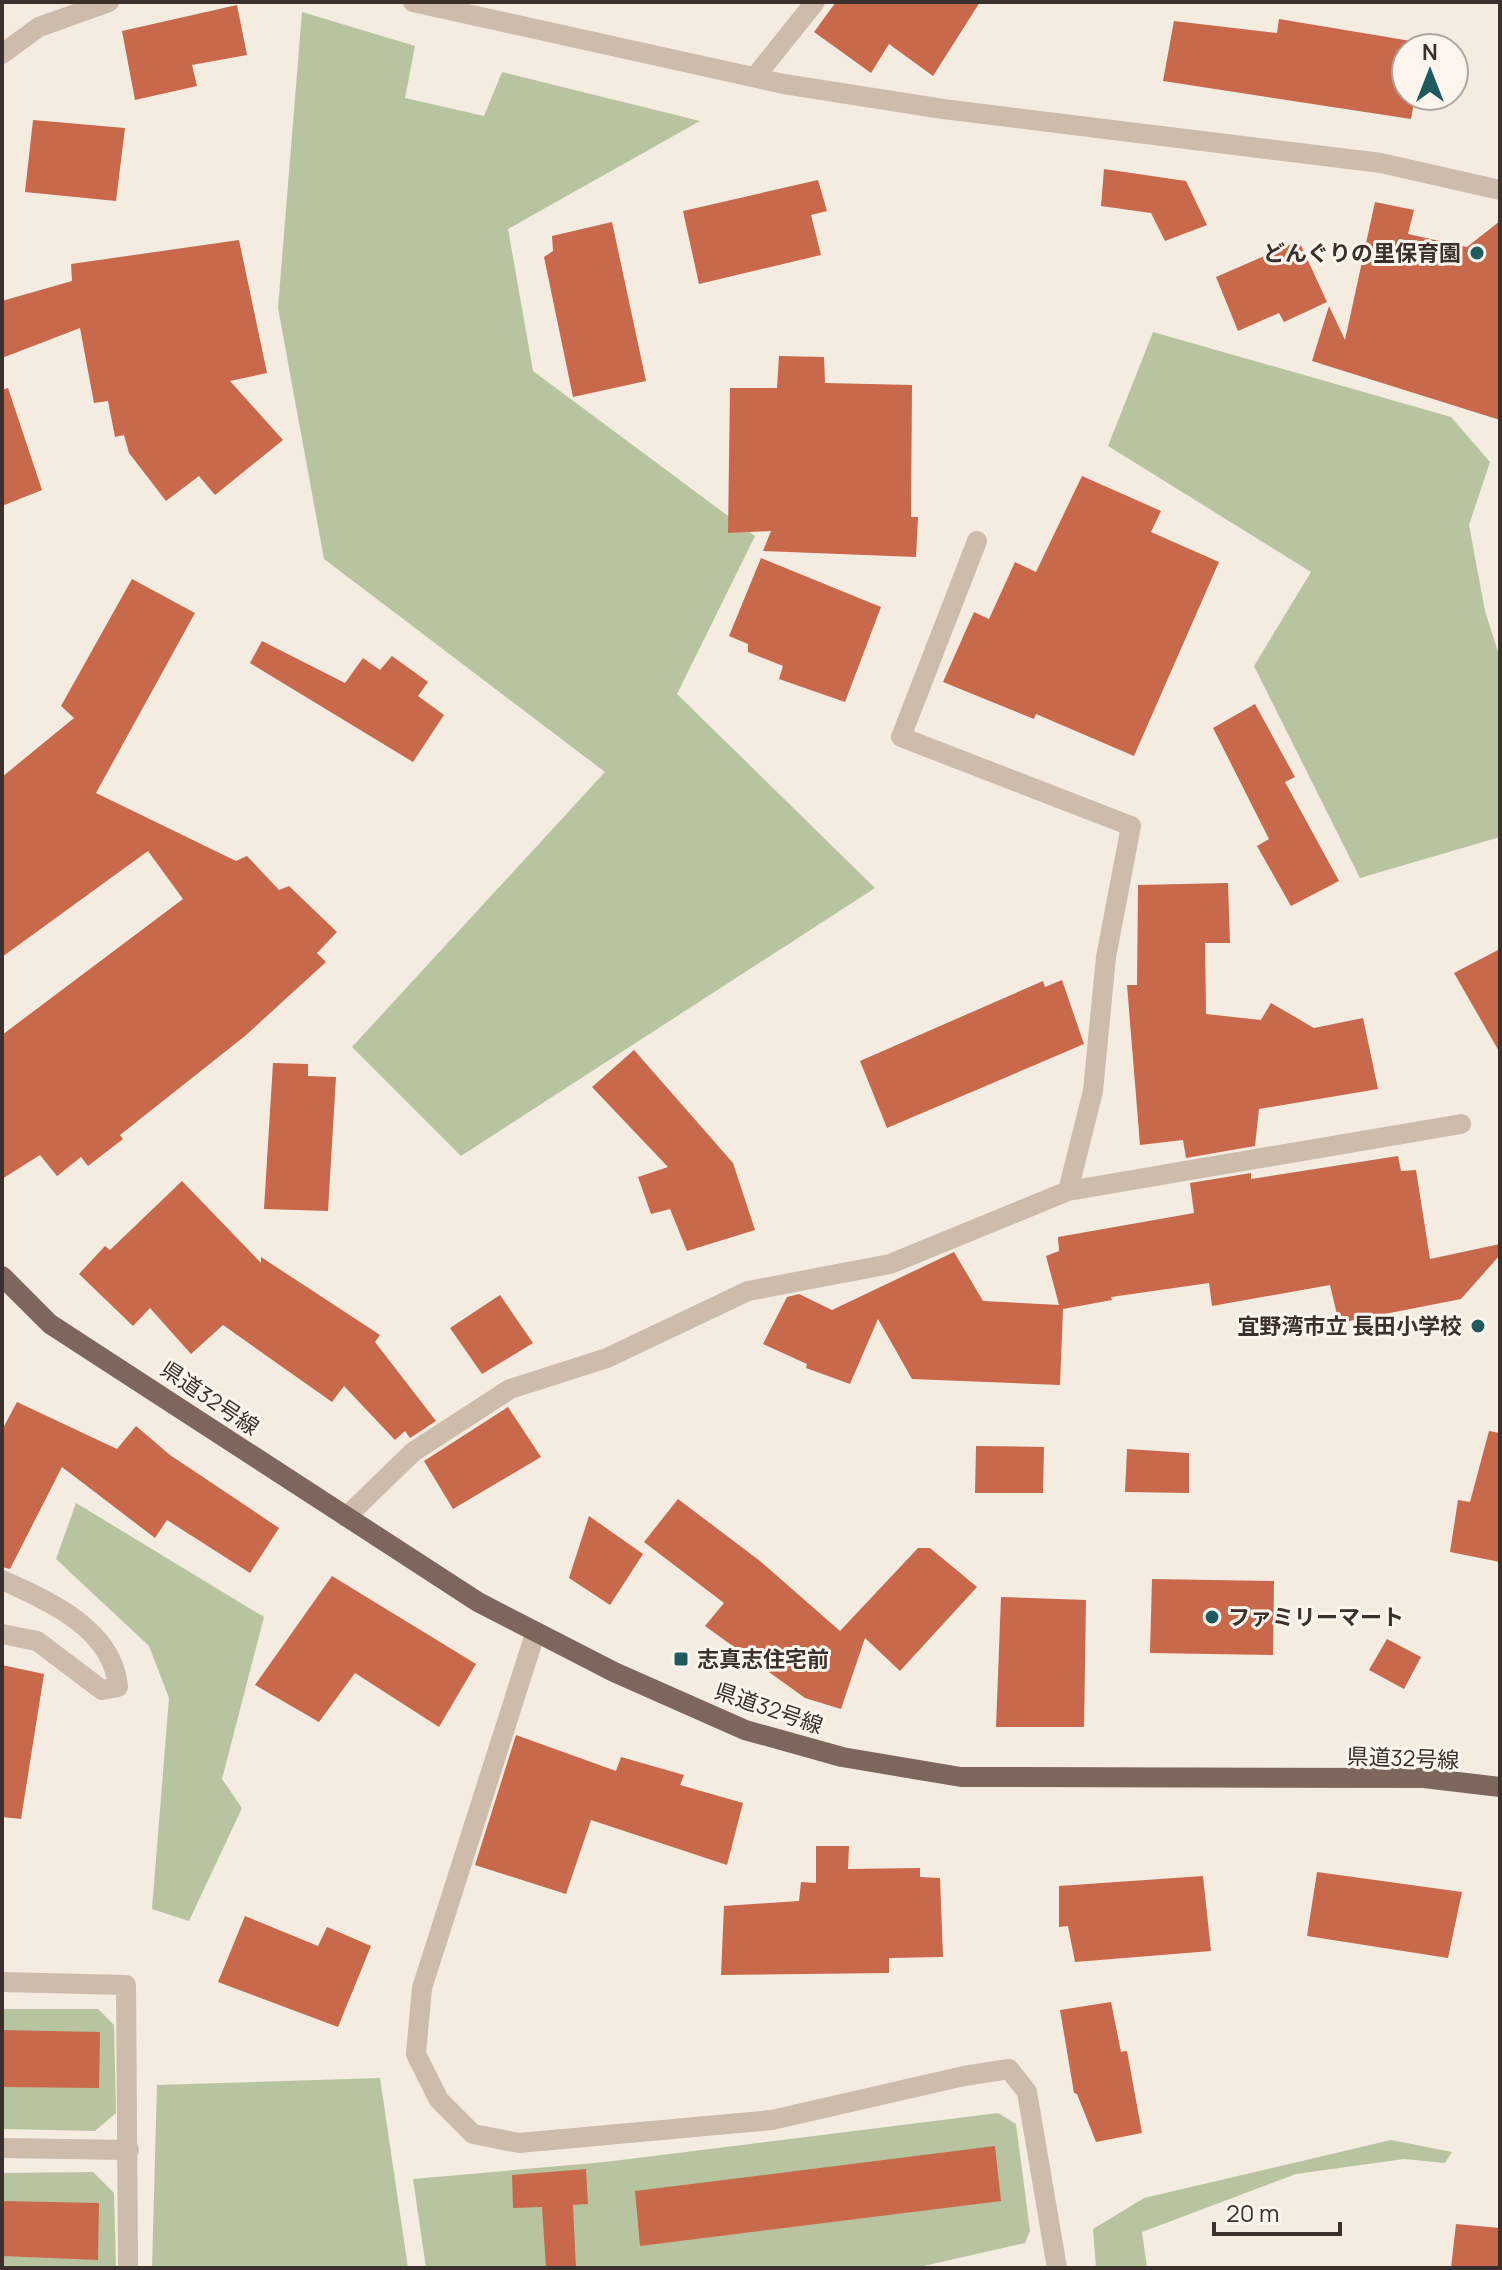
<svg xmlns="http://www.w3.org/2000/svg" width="1502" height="2270" viewBox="0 0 1502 2270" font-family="Manrope,'Noto Sans JP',sans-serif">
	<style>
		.green { fill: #b8c4a0 }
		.building { fill: #c8694b }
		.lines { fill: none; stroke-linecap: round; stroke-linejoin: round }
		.minor { stroke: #cdbbac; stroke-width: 20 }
		.major { stroke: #7d675c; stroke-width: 20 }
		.poi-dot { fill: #1f5a5e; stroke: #fbf5ee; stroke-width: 3 }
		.labels { text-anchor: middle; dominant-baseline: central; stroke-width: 6; stroke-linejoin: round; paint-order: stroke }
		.poi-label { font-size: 22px; font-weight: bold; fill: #3b302b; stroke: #fbf5ee; text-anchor: end }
		.street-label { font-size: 22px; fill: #3b302b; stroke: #fbf5ee }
	</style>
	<rect width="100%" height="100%" fill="#f4ebe1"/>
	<g class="green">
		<polygon points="302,12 415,46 405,98 484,116 502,72 700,121 508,229 533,371 755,536 677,694 875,888 461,1156 352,1047 605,772 324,559 278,308"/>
		<polygon points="1153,332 1451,417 1490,462 1469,525 1485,611 1500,658 1500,837 1360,878 1254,666 1311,572 1108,446"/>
		<polygon points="76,1503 264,1617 222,1779 242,1808 189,1921 152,1909 169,1698 149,1646 56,1559"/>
		<polygon points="2,2009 98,2009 114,2025 116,2113 95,2131 2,2129"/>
		<polygon points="380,2078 408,2268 152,2268 157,2085"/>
		<polygon points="998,2113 1016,2124 1030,2231 1025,2243 915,2268 426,2268 413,2179 605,2162"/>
		<polygon points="1391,2140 1452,2152 1445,2163 1404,2159 1296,2174 1142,2232 1147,2268 1096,2268 1093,2229 1144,2198"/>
		<polygon points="93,2172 114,2193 116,2268 2,2268 2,2173"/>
	</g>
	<g class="building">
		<polygon points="836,2 980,2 933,76 889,44 871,73 814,32"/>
		<polygon points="237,5 247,55 192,65 197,86 135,100 122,31"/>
		<polygon points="1279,19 1423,43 1422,48 1406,48 1406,96 1415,96 1411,119 1163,81 1174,21 1277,33"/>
		<polygon points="33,120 125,128 116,201 25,192"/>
		<polygon points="1104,169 1186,181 1207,225 1165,241 1151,213 1101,206"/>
		<polygon points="818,180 827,211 811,215 821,255 699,284 683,211"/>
		<polygon points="1375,202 1414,210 1408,234 1467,247 1500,221 1500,420 1312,361 1329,306 1345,340"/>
		<polygon points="612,222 646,381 573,397 544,257 553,251 552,236"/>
		<polygon points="239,240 267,373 230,381 283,440 215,495 199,476 166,501 129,453 124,435 115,437 108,401 94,403 80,328 2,358 2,301 72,281 71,264"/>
		<polygon points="1299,241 1327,302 1284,322 1279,313 1238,331 1216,277"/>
		<polygon points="779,356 824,357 825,383 912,385 911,517 918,517 916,557 763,551 771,531 728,533 730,388 777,388"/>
		<polygon points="8,388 42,490 2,506 2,390"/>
		<polygon points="1082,476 1161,511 1151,532 1219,562 1134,756 1036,714 1034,719 943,682 974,612 989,619 1015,562 1036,572"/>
		<polygon points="761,558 881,607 845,702 779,679 783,666 748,652 748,644 729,636"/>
		<polygon points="132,579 195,613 96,793 236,861 247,856 279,890 289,886 337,932 317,953 326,962 245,1036 120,1135 123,1139 88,1166 81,1157 57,1176 40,1155 2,1179 2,1035 183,899 148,851 2,957 2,777 74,718 61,706"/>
		<polygon points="262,641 345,683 363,658 380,670 392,656 428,682 418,696 444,715 413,762 250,663"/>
		<polygon points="1255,704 1295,777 1285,782 1339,881 1291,906 1257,846 1269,839 1213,728"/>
		<polygon points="1228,883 1230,943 1205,943 1206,1014 1261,1020 1271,1003 1314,1028 1363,1018 1378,1089 1259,1109 1255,1146 1186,1158 1183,1140 1140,1145 1127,985 1137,985 1138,885"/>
		<polygon points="1500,949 1500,1053 1454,973"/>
		<polygon points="1062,980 1084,1044 887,1128 860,1061 1043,981 1045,987"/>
		<polygon points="634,1050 733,1163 755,1230 687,1251 670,1209 651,1214 638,1177 668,1167 592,1087"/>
		<polygon points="273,1063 308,1064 308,1076 336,1077 328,1211 264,1209"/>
		<polygon points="1398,1156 1401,1171 1416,1170 1430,1259 1500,1244 1500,1255 1461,1299 1339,1323 1330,1285 1212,1306 1209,1283 1111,1297 1112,1300 1063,1309 1060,1385 912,1379 878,1319 850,1384 806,1368 807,1364 763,1344 787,1297 799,1294 832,1310 954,1252 983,1301 1059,1305 1046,1256 1059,1251 1058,1237 1194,1213 1190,1183 1251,1173 1251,1179"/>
		<polygon points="182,1181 261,1263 261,1257 380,1335 375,1342 436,1421 410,1438 405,1431 395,1440 344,1386 332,1402 223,1325 191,1354 150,1308 133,1326 79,1274 105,1246 110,1250"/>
		<polygon points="500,1295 533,1343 482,1374 450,1328"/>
		<polygon points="17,1402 117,1449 136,1426 170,1455 279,1528 250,1573 167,1520 155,1538 62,1467 10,1569 2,1567 2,1430"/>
		<polygon points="508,1407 541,1457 453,1509 424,1461"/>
		<polygon points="1489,1431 1500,1433 1500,1562 1450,1552 1458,1500 1470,1502"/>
		<polygon points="976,1446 1044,1447 1043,1493 975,1493"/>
		<polygon points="1127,1449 1189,1453 1189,1493 1125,1492"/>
		<polygon points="678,1499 760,1561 840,1631 918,1548 930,1548 977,1587 900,1671 865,1638 841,1709 805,1698 705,1626 724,1603 644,1542"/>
		<polygon points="589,1516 643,1554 610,1605 569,1578"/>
		<polygon points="332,1576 476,1664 439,1727 355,1673 319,1722 255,1685"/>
		<polygon points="1152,1579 1274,1581 1273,1655 1150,1653"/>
		<polygon points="1001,1597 1086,1600 1084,1727 996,1727"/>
		<polygon points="1387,1639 1421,1657 1404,1689 1369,1670"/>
		<polygon points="2,1665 44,1674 21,1819 2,1817"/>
		<polygon points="516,1735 616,1771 621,1757 684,1775 680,1785 743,1803 727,1865 591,1820 566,1894 475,1865"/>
		<polygon points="816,1846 849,1846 848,1869 920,1868 920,1877 940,1878 943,1957 889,1958 889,1973 721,1975 724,1906 799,1901 801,1882 816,1883"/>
		<polygon points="1317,1872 1462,1892 1448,1958 1307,1936"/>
		<polygon points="1203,1876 1211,1951 1075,1962 1068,1926 1059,1927 1059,1886"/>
		<polygon points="245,1916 318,1946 327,1927 371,1946 338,2027 218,1982"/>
		<polygon points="1111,2002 1121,2052 1127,2051 1142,2133 1096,2142 1077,2094 1074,2093 1060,2010"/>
		<polygon points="2,2030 100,2032 99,2088 2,2087"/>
		<polygon points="995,2146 1001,2201 640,2246 635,2191"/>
		<polygon points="586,2169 588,2204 573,2205 576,2268 546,2268 542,2207 513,2208 512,2175"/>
		<polygon points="2,2201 99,2203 98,2260 2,2256"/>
		<polygon points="1456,2224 1500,2228 1500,2268 1451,2268"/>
	</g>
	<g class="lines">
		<g class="minor">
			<polyline points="413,2 784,84 943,109 1381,163 1500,190"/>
			<polyline points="2,54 39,27 109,2"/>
			<polyline points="755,77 815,2"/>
			<polyline points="977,541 901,737 1131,826 1106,957 1093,1091 1068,1191"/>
			<polyline points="346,1517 413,1452 510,1389 607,1358 748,1291 890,1264 1068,1191 1461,1124"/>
			<path d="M 2,1580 C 49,1601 113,1629 118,1687 L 102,1690 L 37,1641 L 2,1634"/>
			<polyline points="535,1634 422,1988 416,2054 439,2100 473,2134 519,2143 772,2120 964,2076 1009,2069 1027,2092 1057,2268"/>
			<polyline points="2,1982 126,1985 128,2268"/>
			<polyline points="2,2148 129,2150"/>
		</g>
		<polyline class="major" points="2,1276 50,1324 478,1602 614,1672 745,1730 842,1757 961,1777 1424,1778 1500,1787"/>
	</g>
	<g class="poi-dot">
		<circle cx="1477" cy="253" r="8"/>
		<circle cx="1478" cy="1326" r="8"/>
		<circle cx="1212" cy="1617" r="8"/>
		<rect x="673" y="1651" width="16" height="16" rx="4"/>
	</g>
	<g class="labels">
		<g class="poi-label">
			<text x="1461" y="253">どんぐりの里保育園</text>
			<text x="1462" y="1326">宜野湾市立 長田小学校</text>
			<text x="1228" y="1617" text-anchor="start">ファミリーマート</text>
			<text x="697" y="1659" text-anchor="start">志真志住宅前</text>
		</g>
		<g class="street-label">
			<text transform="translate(210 1398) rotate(34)">県道32号線</text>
			<text transform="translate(769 1708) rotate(19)">県道32号線</text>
			<text transform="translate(1403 1758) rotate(2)">県道32号線</text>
		</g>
	</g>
	<rect width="1502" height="2270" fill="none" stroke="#3b302b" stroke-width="8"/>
	<g transform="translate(1430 72)"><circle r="38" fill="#fbf5ee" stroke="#aea6a0" stroke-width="2"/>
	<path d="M0-6L14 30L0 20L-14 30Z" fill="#1f5a5e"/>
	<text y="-12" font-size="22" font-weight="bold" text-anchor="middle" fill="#3b302b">N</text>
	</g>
	<path d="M1214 2222v12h126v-12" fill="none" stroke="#3b302b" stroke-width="4"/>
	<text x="1226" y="2222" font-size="24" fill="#3b302b" stroke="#fbf5ee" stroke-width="6" paint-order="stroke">20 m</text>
</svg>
